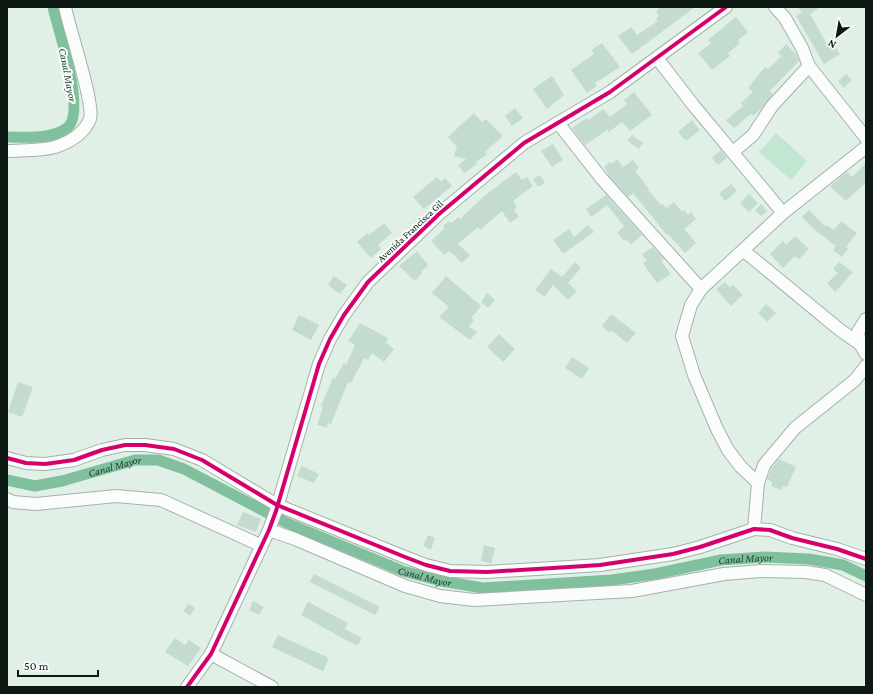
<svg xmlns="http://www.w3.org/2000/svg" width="873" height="694" viewBox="0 0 873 694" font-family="'Crimson Pro',serif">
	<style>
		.green { fill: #c2e6d1 }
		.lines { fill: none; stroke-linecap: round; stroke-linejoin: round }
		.canal { stroke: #80c09f; stroke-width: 11 }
		.building { fill: #c4dccf }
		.street-casing { stroke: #a5b1aa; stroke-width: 14 }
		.street { stroke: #fafdfb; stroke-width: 12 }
		.cycleway-casing { stroke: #f7fdfa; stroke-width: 6 }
		.cycleway { stroke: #d6006c; stroke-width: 4 }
		.labels { text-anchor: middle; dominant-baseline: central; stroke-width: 4; stroke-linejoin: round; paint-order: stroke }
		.street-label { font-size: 10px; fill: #0e1812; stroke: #f7fdfa }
		.water-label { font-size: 11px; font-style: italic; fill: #1e4330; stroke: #f7fdfa }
	</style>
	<rect width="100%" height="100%" fill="#e0f0e6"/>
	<polygon class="green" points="776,133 807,161 791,180 759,152"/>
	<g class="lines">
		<g class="canal">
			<path d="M 7,137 C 26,137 51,140 67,128 C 87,113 58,30 53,7"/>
			<path id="s1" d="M 7,480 L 35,486 L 62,481 L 135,460 L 158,460 L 184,469 L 287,523 L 403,571 L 441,581 L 483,588 L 612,580 L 655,574 L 721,560 L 764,557 L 809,559 L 843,565 L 866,576"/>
		</g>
	</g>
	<g class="building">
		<polygon points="661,7 695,7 632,54 618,36 631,27 637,35 658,21 656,19 659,16 656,11"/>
		<polygon points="798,7 820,7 810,14 829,48 834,45 840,54 824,64 796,16 802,12"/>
		<polygon points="736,17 748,32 738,40 740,43 728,53 730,56 712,70 698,53 711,43 708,40"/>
		<polygon points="602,43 620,67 595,83 597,86 587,93 571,70 594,54 591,50"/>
		<polygon points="786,44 796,54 799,61 770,91 773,94 761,109 753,116 751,114 734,128 726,120 743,106 741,103 753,92 748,88 759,74 765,67 768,69 782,56 778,53"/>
		<polygon points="846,74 852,80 844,88 838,81"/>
		<polygon points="552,76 564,95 547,109 533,89"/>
		<polygon points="634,92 652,115 630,131 622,122 609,132 607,130 585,145 572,128 587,118 589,120 603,109 610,117 627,104 624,100"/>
		<polygon points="515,108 523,118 512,126 505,116"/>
		<polygon points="474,113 482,122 486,119 503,136 485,152 487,154 476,162 477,164 464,173 458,165 466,159 454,156 457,147 448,137"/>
		<polygon points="692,120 700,130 686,141 678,132"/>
		<polygon points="632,135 643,143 639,149 627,141"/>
		<polygon points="553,144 563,160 552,167 541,151"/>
		<polygon points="721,150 727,158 718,165 712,158"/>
		<polygon points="617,159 623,167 633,160 639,168 635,171 649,189 648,190 661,205 663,204 666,208 674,202 682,212 684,210 688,215 691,212 696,219 684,229 696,243 685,253 668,234 667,235 633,193 628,197 610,177 604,167 610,162 612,164"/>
		<polygon points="866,163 866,182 846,201 830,186 847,172 852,177"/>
		<polygon points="516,172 522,180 527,177 533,186 513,201 517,207 514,210 519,217 510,223 502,211 480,230 478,227 458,244 470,255 462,263 449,251 444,255 431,241 445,228 443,226 449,221 451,223 459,217 460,219 483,197"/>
		<polygon points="540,175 545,183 538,187 533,179"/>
		<polygon points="437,177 441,182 445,178 452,186 424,209 413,197"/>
		<polygon points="731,184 737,191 725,201 719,194"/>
		<polygon points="749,194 758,203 749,212 740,203"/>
		<polygon points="606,195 642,235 631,245 626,239 624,241 617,233 624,226 607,205 591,217 586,209"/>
		<polygon points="761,204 767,211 761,216 755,210"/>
		<polygon points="809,210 825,226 826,225 834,230 841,221 857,233 846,247 848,249 842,257 833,250 836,246 815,230 802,217"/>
		<polygon points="384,223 392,233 378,245 381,249 371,258 357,242 367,233 369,235"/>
		<polygon points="588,225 594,232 563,254 553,240 569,229 574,237"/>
		<polygon points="795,236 809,249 799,259 795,256 783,268 770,254 783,241 786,245"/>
		<polygon points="653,247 664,259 661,261 671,274 657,283 643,263 647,261 642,254"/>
		<polygon points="417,251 428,265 421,272 422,273 415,281 399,266"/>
		<polygon points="575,262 581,268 568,283 577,291 568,300 553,285 545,297 535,290 551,269 562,277"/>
		<polygon points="839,262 853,272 835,292 827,283 838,273 833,269"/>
		<polygon points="334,276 347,285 340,294 328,285"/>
		<polygon points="446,276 481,306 471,318 474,320 469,327 477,332 470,340 439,317 449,307 432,293"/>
		<polygon points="725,282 730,287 733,285 743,295 731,306 716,289"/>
		<polygon points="487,293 495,300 488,308 481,302"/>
		<polygon points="766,304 776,313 767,322 758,313"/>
		<polygon points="611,314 636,333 627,343 611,330 609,332 602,326"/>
		<polygon points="299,315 319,325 311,340 292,330"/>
		<polygon points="360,323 388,338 386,343 394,349 384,362 372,353 368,360 364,358 351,383 348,382 331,424 328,423 327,428 317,425 323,407 321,406 333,378 335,379 344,363 346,365 355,345 348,341"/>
		<polygon points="499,334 515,349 503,362 487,347"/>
		<polygon points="572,357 589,368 582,379 565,368"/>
		<polygon points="18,382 33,387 22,417 8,412"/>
		<polygon points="779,459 796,467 787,487 783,486 781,490 771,486 772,482 767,479 771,469"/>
		<polygon points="302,466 319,474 314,483 297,476"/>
		<polygon points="243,512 261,519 256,532 237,525"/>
		<polygon points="428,535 435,538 431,550 423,546"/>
		<polygon points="484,545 495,548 491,564 481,561"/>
		<polygon points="314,574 380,607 375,615 310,582"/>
		<polygon points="253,601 264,607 259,615 249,610"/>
		<polygon points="308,602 348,623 345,629 362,638 357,646 301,615"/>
		<polygon points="188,604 195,608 190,616 183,611"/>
		<polygon points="278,635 329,658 323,671 272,647"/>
		<polygon points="175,638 185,645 189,640 201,648 188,666 165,652"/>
	</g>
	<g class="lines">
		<defs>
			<g id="street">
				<polyline points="775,7 785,18 802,48 809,66 866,138"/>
				<polyline points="657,58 694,106 783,213"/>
				<polyline points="558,123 602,179 701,289"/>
				<path d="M 7,151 C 22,150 41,151 55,147 C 70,142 84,134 90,119 C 95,105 69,28 65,7"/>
				<polyline points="733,152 753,135 772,106 809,66"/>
				<polyline points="744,251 840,330 860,344"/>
				<polyline points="866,319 858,332 860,344 866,354"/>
				<polyline points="7,458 26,463 45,464 74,460 102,450 125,445 145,445 174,449 202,460 277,505 405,557 426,565 450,571 487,572 569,567 600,565 673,554 700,547 754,529 770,530 792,538 837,549 866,559"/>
				<polyline points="758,483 741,467 728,450 717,429 694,375 682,336 691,305 701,289 783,213 866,147"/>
				<polyline points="7,499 13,502 36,504 116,496 161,500 260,545"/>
				<polyline points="754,529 758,483 764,465 795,428 855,380 866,366"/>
				<polyline points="269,530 295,539 405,586 440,596 474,600 632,591 724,574 761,571 806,572 825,575 866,595"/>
				<polyline points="211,654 272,687"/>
				<polyline points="187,687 211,654 269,530 276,511 319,364 330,339 344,315 368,282 439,214 524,143 610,92 726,7"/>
			</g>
		</defs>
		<use href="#street" class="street-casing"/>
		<use href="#street" class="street"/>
		<defs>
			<g id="cycleway">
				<polyline points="7,458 26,463 45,464 74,460 102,450 125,445 145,445 174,449 202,460 277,505 405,557 426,565 450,571 487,572 569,567 600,565 673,554 700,547 754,529 770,530 792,538 837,549 866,559"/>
				<polyline points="187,687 211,654 269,530 276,511 319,364 330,339 344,315 368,282 439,214 524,143 610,92 726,7"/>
			</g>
		</defs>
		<use href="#cycleway" class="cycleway-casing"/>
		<use href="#cycleway" class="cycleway"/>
	</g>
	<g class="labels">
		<g class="street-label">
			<text transform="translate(410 231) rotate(-43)">Avenida Francisca Gil</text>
		</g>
		<g class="water-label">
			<text transform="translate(68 75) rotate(79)">Canal Mayor</text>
			<text stroke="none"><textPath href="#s1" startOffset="111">Canal Mayor</textPath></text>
			<text stroke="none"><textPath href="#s1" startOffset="771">Canal Mayor</textPath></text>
			<text stroke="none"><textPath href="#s1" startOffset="447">Canal Mayor</textPath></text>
		</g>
	</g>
	<rect width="873" height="694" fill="none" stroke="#0e1812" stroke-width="16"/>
	<g transform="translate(837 36) rotate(211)" stroke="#f7fdfa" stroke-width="3" paint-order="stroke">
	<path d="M0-3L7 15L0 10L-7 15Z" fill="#0e1812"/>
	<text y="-6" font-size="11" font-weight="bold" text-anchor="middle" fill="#0e1812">N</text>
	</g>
	<path d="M18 670v6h80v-6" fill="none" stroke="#0e1812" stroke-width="2"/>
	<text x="24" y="670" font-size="12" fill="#0e1812" stroke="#f7fdfa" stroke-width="3" paint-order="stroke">50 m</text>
</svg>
